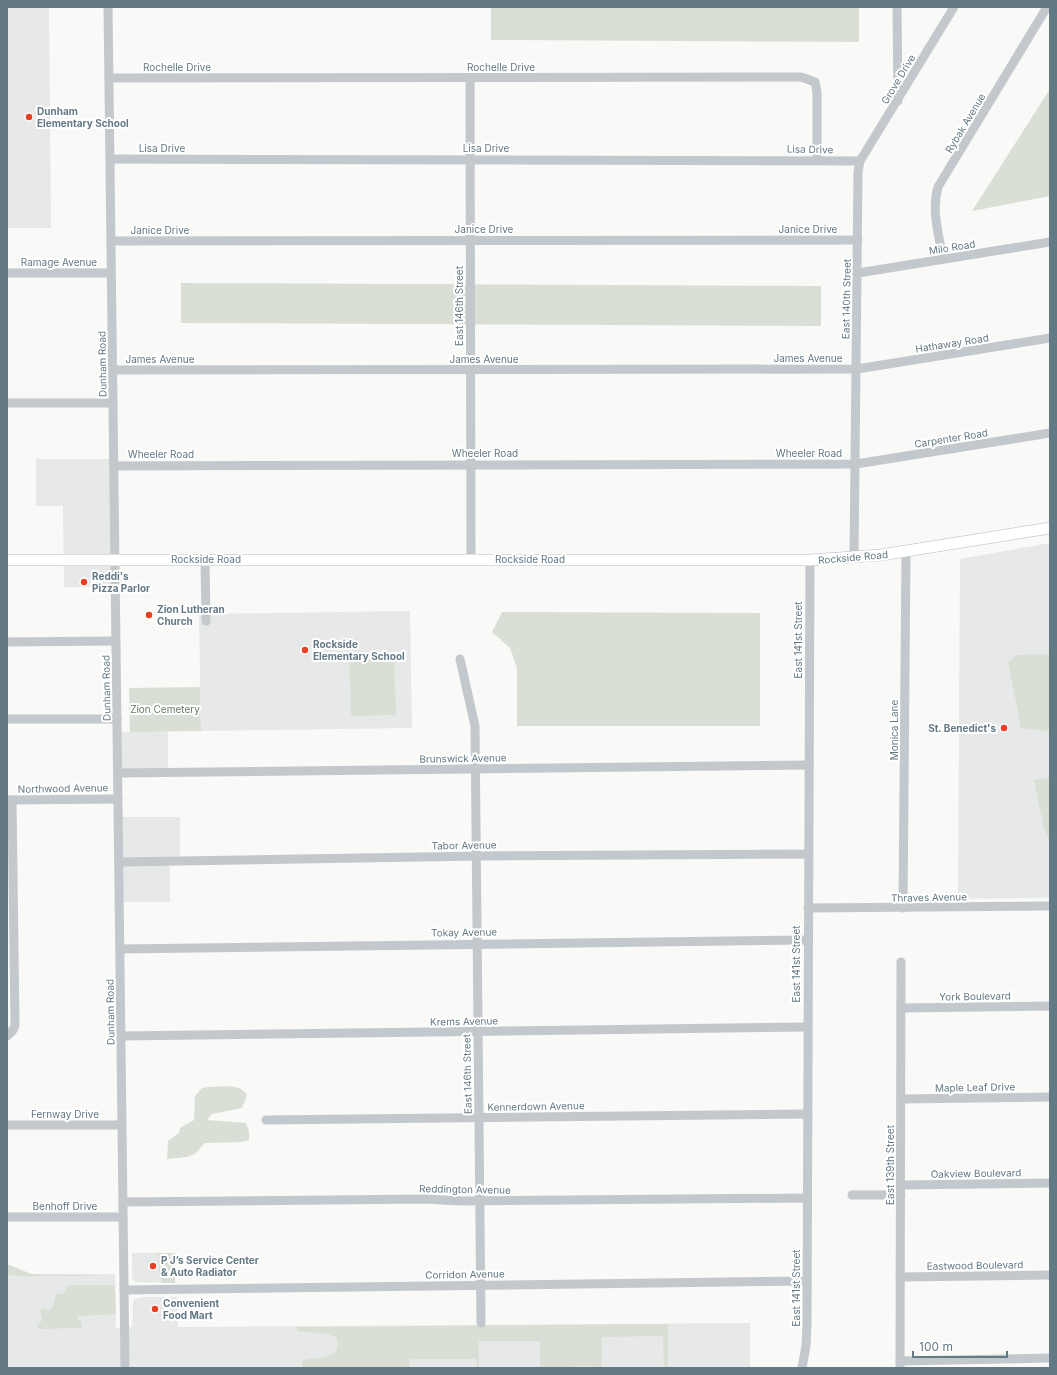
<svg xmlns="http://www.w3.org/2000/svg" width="1057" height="1375" viewBox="0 0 1057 1375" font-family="Inter,sans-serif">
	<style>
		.built { fill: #e7e9e8 }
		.green { fill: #dadfd6 }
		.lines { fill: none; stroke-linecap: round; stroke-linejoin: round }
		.major-casing { stroke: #b3babe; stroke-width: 12 }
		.minor { stroke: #c2c8cb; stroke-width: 9 }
		.major { stroke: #fff; stroke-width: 11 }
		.poi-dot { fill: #ec3e25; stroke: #fff; stroke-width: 1.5 }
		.labels { text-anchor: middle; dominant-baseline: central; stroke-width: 4; stroke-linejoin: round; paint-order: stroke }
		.street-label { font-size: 10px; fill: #637984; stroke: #fff }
		.poi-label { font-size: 10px; font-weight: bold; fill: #637984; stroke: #fff; text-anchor: start }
		.park-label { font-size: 10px; fill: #697a62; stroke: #fff }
	</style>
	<rect width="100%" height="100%" fill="#f9f9f7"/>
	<g class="built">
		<polygon points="7,7 49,7 51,228 7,228"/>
		<polygon points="36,459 115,459 118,587 64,587 63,506 36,506"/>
		<polygon points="1050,543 1050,898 958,899 960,559"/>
		<polygon points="410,611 412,728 201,731 199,614"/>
		<polygon points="168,731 168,772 118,773 117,732"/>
		<polygon points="118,817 180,817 180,862 170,862 170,902 120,902"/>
		<polygon points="132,1253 175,1253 175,1283 134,1282 132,1278"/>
		<polygon points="7,1264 31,1274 115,1274 116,1328 132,1327 133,1300 141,1297 177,1297 178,1327 750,1323 750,1368 7,1368"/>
	</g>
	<g class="green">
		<polygon points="491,7 859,7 859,42 491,40"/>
		<polygon points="1050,89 1050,196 972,211"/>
		<polygon points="181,283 821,286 821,326 181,323"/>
		<polygon points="502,612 760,613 760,726 517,726 517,668 510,648 492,632"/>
		<polygon points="394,653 396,715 351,716 349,654"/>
		<polygon points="1050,654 1050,729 1044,731 1021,728 1008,662 1017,655"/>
		<polygon points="200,687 201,731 130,732 129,688"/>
		<polygon points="1050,777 1050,842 1043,825 1034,780"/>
		<path d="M 209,1087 C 221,1087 240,1083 247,1095 L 242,1108 L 212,1114 L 207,1120 L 246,1123 L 249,1131 L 249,1140 L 243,1142 L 205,1143 L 195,1154 L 187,1157 L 167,1159 L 168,1141 L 179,1133 L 180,1128 L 194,1120 L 195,1096 L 202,1088 Z"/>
		<polygon points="145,1253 175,1253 175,1283 162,1283 159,1272 158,1254"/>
		<polygon points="7,1264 31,1274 115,1276 21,1276 7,1275"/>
		<polygon points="68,1285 113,1285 115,1287 116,1314 78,1316 77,1319 82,1322 82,1328 38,1329 37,1326 42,1320 40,1309 46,1309 48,1311 52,1308 56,1294 63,1294"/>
		<path d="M 668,1324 L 668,1368 L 664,1368 L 663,1336 L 602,1337 L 602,1368 L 596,1368 L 595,1366 L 540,1368 L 540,1341 L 479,1341 L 479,1368 L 477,1368 L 476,1359 L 410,1359 L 410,1368 L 302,1368 L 302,1361 C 312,1356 345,1362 336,1337 L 327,1334 L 297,1331 L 297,1327 Z"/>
	</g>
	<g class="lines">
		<defs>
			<polyline id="major" points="7,560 810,560 881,555 1050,528"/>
		</defs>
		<use href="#major" class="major-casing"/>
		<g class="minor">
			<polyline points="108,7 125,1368"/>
			<polyline points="897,7 898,101"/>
			<polyline points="109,78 801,77 815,82 817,92 817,160"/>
			<polyline points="470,78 471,559"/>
			<polyline points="111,159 860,161"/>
			<polyline points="111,241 858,240"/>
			<path d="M 943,259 C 939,235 931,211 938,187 L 1047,7"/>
			<polyline points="7,273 111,273"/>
			<polyline points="858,273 1050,242"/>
			<polyline points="112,370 857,369 1050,338"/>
			<polyline points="7,403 113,403"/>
			<polyline points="115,466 856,464 1050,433"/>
			<polyline points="854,558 858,172 860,161 954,7"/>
			<polyline points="205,559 206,621"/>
			<polyline points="7,642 116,641"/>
			<polyline points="460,659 475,726 481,1323"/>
			<polyline points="7,719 117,719"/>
			<polyline points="118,773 809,765"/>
			<polyline points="7,800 118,799"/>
			<polyline points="119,862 482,856 808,854"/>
			<polyline points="808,908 1050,906"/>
			<polyline points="903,908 906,552"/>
			<polyline points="120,949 807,940"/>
			<polyline points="901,1008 1050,1006"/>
			<polyline points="7,1036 13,1030 15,1025 12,800"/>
			<polyline points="121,1036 807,1027"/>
			<polyline points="901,1099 1050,1097"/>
			<polyline points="266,1120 808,1114"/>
			<polyline points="7,1125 122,1125"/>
			<polyline points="901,1185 1050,1183"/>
			<polyline points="852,1195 901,1195"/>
			<polyline points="123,1202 425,1199 461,1201 807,1198"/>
			<polyline points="7,1217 123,1217"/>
			<polyline points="900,1277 1050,1275"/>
			<polyline points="124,1290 807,1281"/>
			<polyline points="900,1361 1050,1358"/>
			<polyline points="802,1368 806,1346 807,1324 810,560"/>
			<polyline points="900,1368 901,962"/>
		</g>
		<use href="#major" class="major"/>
	</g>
	<g class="poi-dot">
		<circle cx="29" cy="117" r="4"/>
		<circle cx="84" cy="582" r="4"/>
		<circle cx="149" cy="615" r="4"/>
		<circle cx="305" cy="650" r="4"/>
		<circle cx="1004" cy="728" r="4"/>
		<circle cx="153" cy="1266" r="4"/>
		<circle cx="155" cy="1309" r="4"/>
	</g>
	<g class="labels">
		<g class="street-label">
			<text x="177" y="67">Rochelle Drive</text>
			<text x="501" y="67">Rochelle Drive</text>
			<text transform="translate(898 79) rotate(-59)">Grove Drive</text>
			<text transform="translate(965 123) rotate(-59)">Rybak Avenue</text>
			<text x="162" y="148">Lisa Drive</text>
			<text x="486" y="148">Lisa Drive</text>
			<text transform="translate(810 149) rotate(1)">Lisa Drive</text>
			<text x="484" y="229">Janice Drive</text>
			<text x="808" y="229">Janice Drive</text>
			<text x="160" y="230">Janice Drive</text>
			<text transform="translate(952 247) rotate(-9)">Milo Road</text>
			<text x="59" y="262">Ramage Avenue</text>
			<text transform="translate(846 299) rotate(-89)">East 140th Street</text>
			<text transform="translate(459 306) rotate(-90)">East 146th Street</text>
			<text transform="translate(952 343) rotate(-9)">Hathaway Road</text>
			<text x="808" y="358">James Avenue</text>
			<text x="160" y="359">James Avenue</text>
			<text x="484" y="359">James Avenue</text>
			<text transform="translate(102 364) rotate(-91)">Dunham Road</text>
			<text transform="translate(951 438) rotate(-9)">Carpenter Road</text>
			<text x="485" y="453">Wheeler Road</text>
			<text x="809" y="453">Wheeler Road</text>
			<text x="161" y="454">Wheeler Road</text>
			<text transform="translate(853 557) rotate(-5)">Rockside Road</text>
			<text x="206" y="559">Rockside Road</text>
			<text x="530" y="559">Rockside Road</text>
			<text transform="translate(798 640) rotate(-90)">East 141st Street</text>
			<text transform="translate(106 688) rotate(-91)">Dunham Road</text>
			<text transform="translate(894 730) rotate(-90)">Monica Lane</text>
			<text transform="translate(463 758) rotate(-1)">Brunswick Avenue</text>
			<text transform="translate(63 788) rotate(-1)">Northwood Avenue</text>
			<text transform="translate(464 845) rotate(-1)">Tabor Avenue</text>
			<text transform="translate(929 897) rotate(-1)">Thraves Avenue</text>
			<text transform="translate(464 932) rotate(-1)">Tokay Avenue</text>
			<text transform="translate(796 964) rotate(-90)">East 141st Street</text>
			<text transform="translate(975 996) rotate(-1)">York Boulevard</text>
			<text transform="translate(110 1012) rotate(-91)">Dunham Road</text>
			<text transform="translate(464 1021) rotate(-1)">Krems Avenue</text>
			<text transform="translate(467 1074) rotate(-91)">East 146th Street</text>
			<text transform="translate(975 1087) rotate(-1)">Maple Leaf Drive</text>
			<text transform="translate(536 1106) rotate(-1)">Kennerdown Avenue</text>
			<text x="65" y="1114">Fernway Drive</text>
			<text transform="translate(890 1165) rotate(-90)">East 139th Street</text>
			<text transform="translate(976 1173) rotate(-1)">Oakview Boulevard</text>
			<text transform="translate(465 1189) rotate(1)">Reddington Avenue</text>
			<text x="65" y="1206">Benhoff Drive</text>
			<text transform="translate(975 1265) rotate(-1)">Eastwood Boulevard</text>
			<text transform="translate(465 1274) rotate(-1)">Corridon Avenue</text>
			<text transform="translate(796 1288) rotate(-90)">East 141st Street</text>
		</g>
		<g class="poi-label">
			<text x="37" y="111">Dunham<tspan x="37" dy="12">Elementary School</tspan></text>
			<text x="92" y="576">Reddi's<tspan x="92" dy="12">Pizza Parlor</tspan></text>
			<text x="157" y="609">Zion Lutheran<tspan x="157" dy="12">Church</tspan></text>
			<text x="313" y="644">Rockside<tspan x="313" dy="12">Elementary School</tspan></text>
			<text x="996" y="728" text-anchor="end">St. Benedict's</text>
			<text x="161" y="1260">P J’s Service Center<tspan x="161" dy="12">&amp; Auto Radiator</tspan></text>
			<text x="163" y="1303">Convenient<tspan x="163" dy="12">Food Mart</tspan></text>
		</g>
		<g class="park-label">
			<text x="165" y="709">Zion Cemetery</text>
		</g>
	</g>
	<rect width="1057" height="1375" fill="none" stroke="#637984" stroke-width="16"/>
	<path d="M913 1351v6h94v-6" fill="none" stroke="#637984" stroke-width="2"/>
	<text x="919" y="1351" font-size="12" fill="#637984" stroke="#ffffff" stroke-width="3" paint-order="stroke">100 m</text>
</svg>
